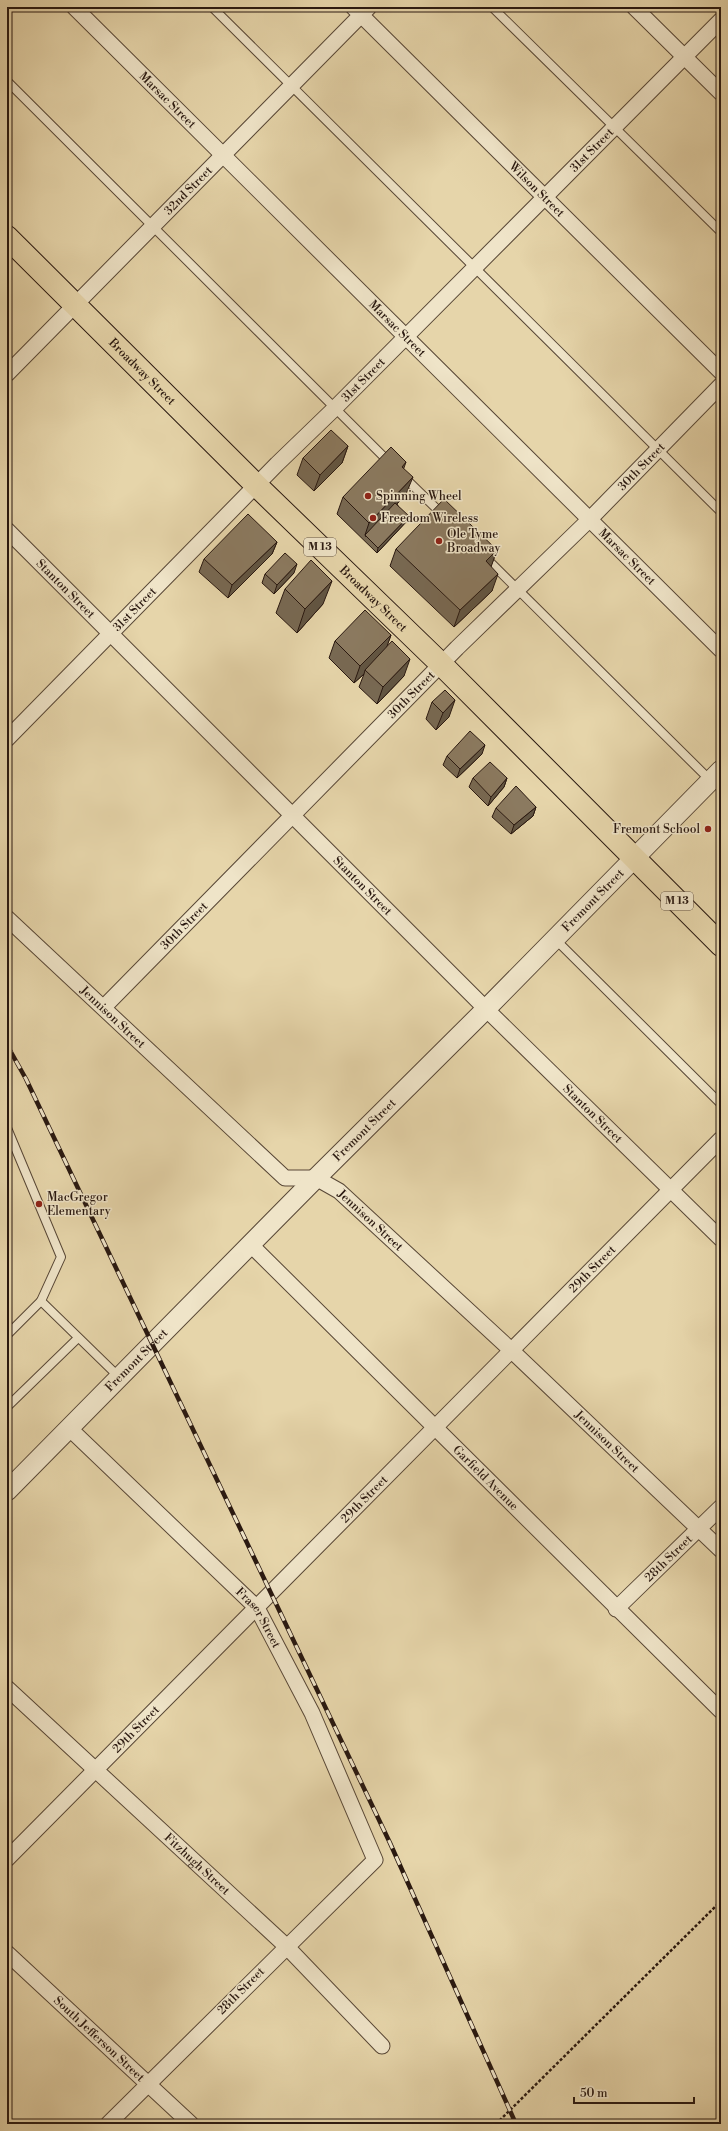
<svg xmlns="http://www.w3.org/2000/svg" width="728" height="2131" viewBox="0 0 728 2131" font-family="'Libre Bodoni',serif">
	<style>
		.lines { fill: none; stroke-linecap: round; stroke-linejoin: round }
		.service-casing { stroke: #584736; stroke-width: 10 }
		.minor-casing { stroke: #584736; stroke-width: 17 }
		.tertiary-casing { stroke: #584736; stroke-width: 21 }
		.primary-casing { stroke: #291810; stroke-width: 24 }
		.path { stroke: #291810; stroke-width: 2.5; stroke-dasharray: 3 2; stroke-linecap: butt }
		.service { stroke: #efe4c8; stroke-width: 8 }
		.minor { stroke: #efe4c8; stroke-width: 15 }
		.tertiary { stroke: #efe4c8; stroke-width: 19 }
		.primary { stroke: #e6d5aa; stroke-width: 22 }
		.rail-casing { stroke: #291810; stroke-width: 4.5 }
		.rail { stroke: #efe4c8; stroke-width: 3; stroke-dasharray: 9; stroke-linecap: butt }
		.wall { fill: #786953; stroke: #291810 }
		.shaded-wall { fill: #615543; stroke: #291810 }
		.building { fill: #8b7a60; stroke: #291810 }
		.poi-dot { fill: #8f2418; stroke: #efe4c8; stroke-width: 1.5 }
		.labels { text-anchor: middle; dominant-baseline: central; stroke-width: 3; stroke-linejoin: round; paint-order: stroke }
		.shield { fill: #efe4c8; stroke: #645547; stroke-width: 1 }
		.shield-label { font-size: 11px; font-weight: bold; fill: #291810 }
		.street-label { font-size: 12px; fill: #291810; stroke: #efe4c8 }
		.poi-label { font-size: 12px; fill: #291810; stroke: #efe4c8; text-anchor: start }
	</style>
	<rect width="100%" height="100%" fill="#e6d5aa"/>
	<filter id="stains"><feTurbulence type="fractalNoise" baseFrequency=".005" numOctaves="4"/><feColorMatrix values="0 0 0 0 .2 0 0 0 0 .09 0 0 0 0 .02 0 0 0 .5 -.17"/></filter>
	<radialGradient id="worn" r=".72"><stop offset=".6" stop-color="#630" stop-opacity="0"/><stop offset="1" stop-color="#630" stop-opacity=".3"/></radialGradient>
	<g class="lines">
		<defs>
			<g id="service">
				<polyline points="212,7 721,512"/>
				<polyline points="492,7 721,232"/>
				<polyline points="7,81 390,463"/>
				<polyline points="404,477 443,515"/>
				<polyline points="485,557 710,780"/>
				<polyline points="555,939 721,1104"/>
				<polyline points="7,1128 61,1257 41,1301"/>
				<polyline points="7,1335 41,1301 119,1377"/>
				<polyline points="7,1407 78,1338"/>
			</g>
			<g id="minor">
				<path id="s1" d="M 74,7 L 721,650"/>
				<path id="s2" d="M 353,7 L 721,372"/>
				<polyline points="634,7 721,93"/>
				<path id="s3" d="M 7,374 L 369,7"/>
				<path id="s4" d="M 7,530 L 486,1009 L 721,1239"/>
				<path id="s5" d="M 7,739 L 277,464 L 334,409 L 721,20"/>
				<path id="s6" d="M 7,918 L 285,1178 L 316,1178 L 339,1191 L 511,1350 L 721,1550"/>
				<path id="s7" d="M 104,1007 L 457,648 L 590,519 L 721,385"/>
				<path id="s8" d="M 250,1244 L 721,1711"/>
				<path id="s9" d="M 69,1428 L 257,1608 L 312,1713 L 375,1860 L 108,2124"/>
				<path id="s10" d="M 616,1609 L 721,1507"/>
				<path id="s11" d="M 7,1688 L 286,1946 L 382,2046"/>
				<path id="s12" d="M 7,1859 L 721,1139"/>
				<path id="s13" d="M 7,1953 L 191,2124"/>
			</g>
			<g id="tertiary">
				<path id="s14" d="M 7,1491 L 316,1178 L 486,1009 L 721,770"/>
			</g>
			<g id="primary">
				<path id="s15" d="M 7,237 L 256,485 L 441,664 L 721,945"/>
			</g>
		</defs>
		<use href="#service" class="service-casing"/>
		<use href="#minor" class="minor-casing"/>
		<use href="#tertiary" class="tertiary-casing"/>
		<use href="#primary" class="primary-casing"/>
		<polyline class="path" points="496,2124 721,1901"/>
		<use href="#service" class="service"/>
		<use href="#minor" class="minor"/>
		<use href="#tertiary" class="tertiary"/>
		<use href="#primary" class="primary"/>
		<defs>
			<polyline id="rail" points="7,1045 26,1079 390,1843 516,2124"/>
		</defs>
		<use href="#rail" class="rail-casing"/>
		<use href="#rail" class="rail"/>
	</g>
	<g class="wall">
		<polygon points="348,446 342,463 314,491 297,475 303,458"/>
		<polygon points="404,469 406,494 397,504 407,521 377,553 337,514 343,497"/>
		<polygon points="277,542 272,554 228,598 199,572 204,559"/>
		<polygon points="396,549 497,550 491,566 492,591 454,627 390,566"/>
		<polygon points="294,573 274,594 262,583 265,574"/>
		<polygon points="285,589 323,604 297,633 276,613"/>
		<polygon points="391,635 386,648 404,676 377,704 359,687 364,674 354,683 329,658 335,641"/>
		<polygon points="432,702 449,717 436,730 426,719"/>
		<polygon points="482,754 457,778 443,765 447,756"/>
		<polygon points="473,778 507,778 504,787 488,806 469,787"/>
		<polygon points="536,807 533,816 511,834 492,817 496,808"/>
	</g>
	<g class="shaded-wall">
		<polygon points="348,446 342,463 314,491 320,475"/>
		<polygon points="406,462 400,479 402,467"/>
		<polygon points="413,477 406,494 366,537 365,535 369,523"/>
		<polygon points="409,516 407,521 377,553 378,548"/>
		<polygon points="277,542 272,554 228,598 232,585"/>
		<polygon points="497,550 491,567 486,561"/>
		<polygon points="297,564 294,573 274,594 277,585"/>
		<polygon points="498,574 492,591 454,627 460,610"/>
		<polygon points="332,581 323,604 297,633 305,609"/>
		<polygon points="391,635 385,652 365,670 364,674 354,683 360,666"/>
		<polygon points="410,659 404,676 377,704 383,687"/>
		<polygon points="455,700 449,717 436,730 443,713"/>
		<polygon points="485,745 482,754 457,778 460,769"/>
		<polygon points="507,778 504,787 488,806 491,797"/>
		<polygon points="536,807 533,816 511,834 514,825"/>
	</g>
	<g class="building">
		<polygon points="331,430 348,446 320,475 303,458"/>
		<polygon points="391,447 406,462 402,467 413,477 369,523 343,497"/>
		<polygon points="444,499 497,550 486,561 498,574 460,610 396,549"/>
		<polygon points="395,503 409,516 378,548 365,535"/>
		<polygon points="248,514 277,542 232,585 204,559"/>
		<polygon points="285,553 297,564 277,585 265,574"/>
		<polygon points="311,560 332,581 305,609 285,589"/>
		<polygon points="365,610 391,635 360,666 335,641"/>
		<polygon points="392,641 410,659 383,687 365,670"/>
		<polygon points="445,690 455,700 443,713 432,702"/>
		<polygon points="470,731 485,745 460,769 447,756"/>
		<polygon points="490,762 507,778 491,797 473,778"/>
		<polygon points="516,786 536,807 514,825 496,808"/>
	</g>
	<g class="poi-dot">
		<circle cx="368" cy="496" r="4"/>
		<circle cx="373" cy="518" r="4"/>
		<circle cx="439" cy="541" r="4"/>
		<circle cx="708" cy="829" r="4"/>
		<circle cx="39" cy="1204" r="4"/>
	</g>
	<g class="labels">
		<g class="shield">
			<rect x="304" y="538" width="32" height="18" rx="3"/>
			<rect x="661" y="892" width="32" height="18" rx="3"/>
		</g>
		<g class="shield-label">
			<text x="320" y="547">M 13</text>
			<text x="677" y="901">M 13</text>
		</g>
		<g class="street-label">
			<text stroke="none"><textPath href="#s1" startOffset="132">Marsac Street</textPath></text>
			<text stroke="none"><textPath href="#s5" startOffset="830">31st Street</textPath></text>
			<text stroke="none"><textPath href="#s2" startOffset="259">Wilson Street</textPath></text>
			<text stroke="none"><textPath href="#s3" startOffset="258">32nd Street</textPath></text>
			<text stroke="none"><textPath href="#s1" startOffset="456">Marsac Street</textPath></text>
			<text stroke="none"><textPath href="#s15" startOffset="191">Broadway Street</textPath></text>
			<text stroke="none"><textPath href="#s5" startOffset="506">31st Street</textPath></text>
			<text stroke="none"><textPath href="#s7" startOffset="762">30th Street</textPath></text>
			<text stroke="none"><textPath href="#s1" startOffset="780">Marsac Street</textPath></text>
			<text stroke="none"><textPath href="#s4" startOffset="83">Stanton Street</textPath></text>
			<text stroke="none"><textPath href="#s15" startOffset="515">Broadway Street</textPath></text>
			<text stroke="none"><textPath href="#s5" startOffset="182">31st Street</textPath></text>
			<text stroke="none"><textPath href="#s7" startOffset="438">30th Street</textPath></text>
			<text stroke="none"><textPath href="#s4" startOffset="503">Stanton Street</textPath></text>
			<text stroke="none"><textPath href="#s14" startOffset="832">Fremont Street</textPath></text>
			<text stroke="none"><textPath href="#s7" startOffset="114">30th Street</textPath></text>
			<text stroke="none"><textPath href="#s6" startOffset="145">Jennison Street</textPath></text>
			<text stroke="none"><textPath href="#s4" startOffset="827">Stanton Street</textPath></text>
			<text stroke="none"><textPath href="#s14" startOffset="508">Fremont Street</textPath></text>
			<text stroke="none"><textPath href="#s6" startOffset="481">Jennison Street</textPath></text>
			<text stroke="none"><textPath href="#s12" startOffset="831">29th Street</textPath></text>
			<text stroke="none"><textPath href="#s14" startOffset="184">Fremont Street</textPath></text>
			<text stroke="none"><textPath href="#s6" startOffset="805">Jennison Street</textPath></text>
			<text stroke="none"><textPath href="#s8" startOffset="332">Garfield Avenue</textPath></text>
			<text stroke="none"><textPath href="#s12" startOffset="507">29th Street</textPath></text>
			<text stroke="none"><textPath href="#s10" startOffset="73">28th Street</textPath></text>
			<text stroke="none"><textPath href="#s9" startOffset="269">Fraser Street</textPath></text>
			<text stroke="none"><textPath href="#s12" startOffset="183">29th Street</textPath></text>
			<text stroke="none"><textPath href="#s11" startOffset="259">Fitzhugh Street</textPath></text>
			<text transform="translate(241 1991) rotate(-45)">28th Street</text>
			<text stroke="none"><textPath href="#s13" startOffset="126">South Jefferson Street</textPath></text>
		</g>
		<g class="poi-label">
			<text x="376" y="496">Spinning Wheel</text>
			<text x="381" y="518">Freedom Wireless</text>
			<text x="447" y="534">Ole Tyme<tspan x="447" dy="14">Broadway</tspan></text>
			<text x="700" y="829" text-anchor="end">Fremont School</text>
			<text x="47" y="1197">MacGregor<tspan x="47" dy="14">Elementary</tspan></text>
		</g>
	</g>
	<rect width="728" height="2131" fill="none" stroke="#e6d5aa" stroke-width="24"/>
	<rect x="8" y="8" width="712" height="2115" fill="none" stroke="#291810" stroke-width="2"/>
	<rect x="12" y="12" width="704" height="2107" fill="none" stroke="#291810"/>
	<path d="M574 2097v6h120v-6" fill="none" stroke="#291810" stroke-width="2"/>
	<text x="580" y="2097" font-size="12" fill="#291810" stroke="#efe4c8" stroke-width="3" paint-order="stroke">50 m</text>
	<rect width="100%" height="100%" filter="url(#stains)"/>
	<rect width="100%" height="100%" fill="url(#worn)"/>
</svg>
